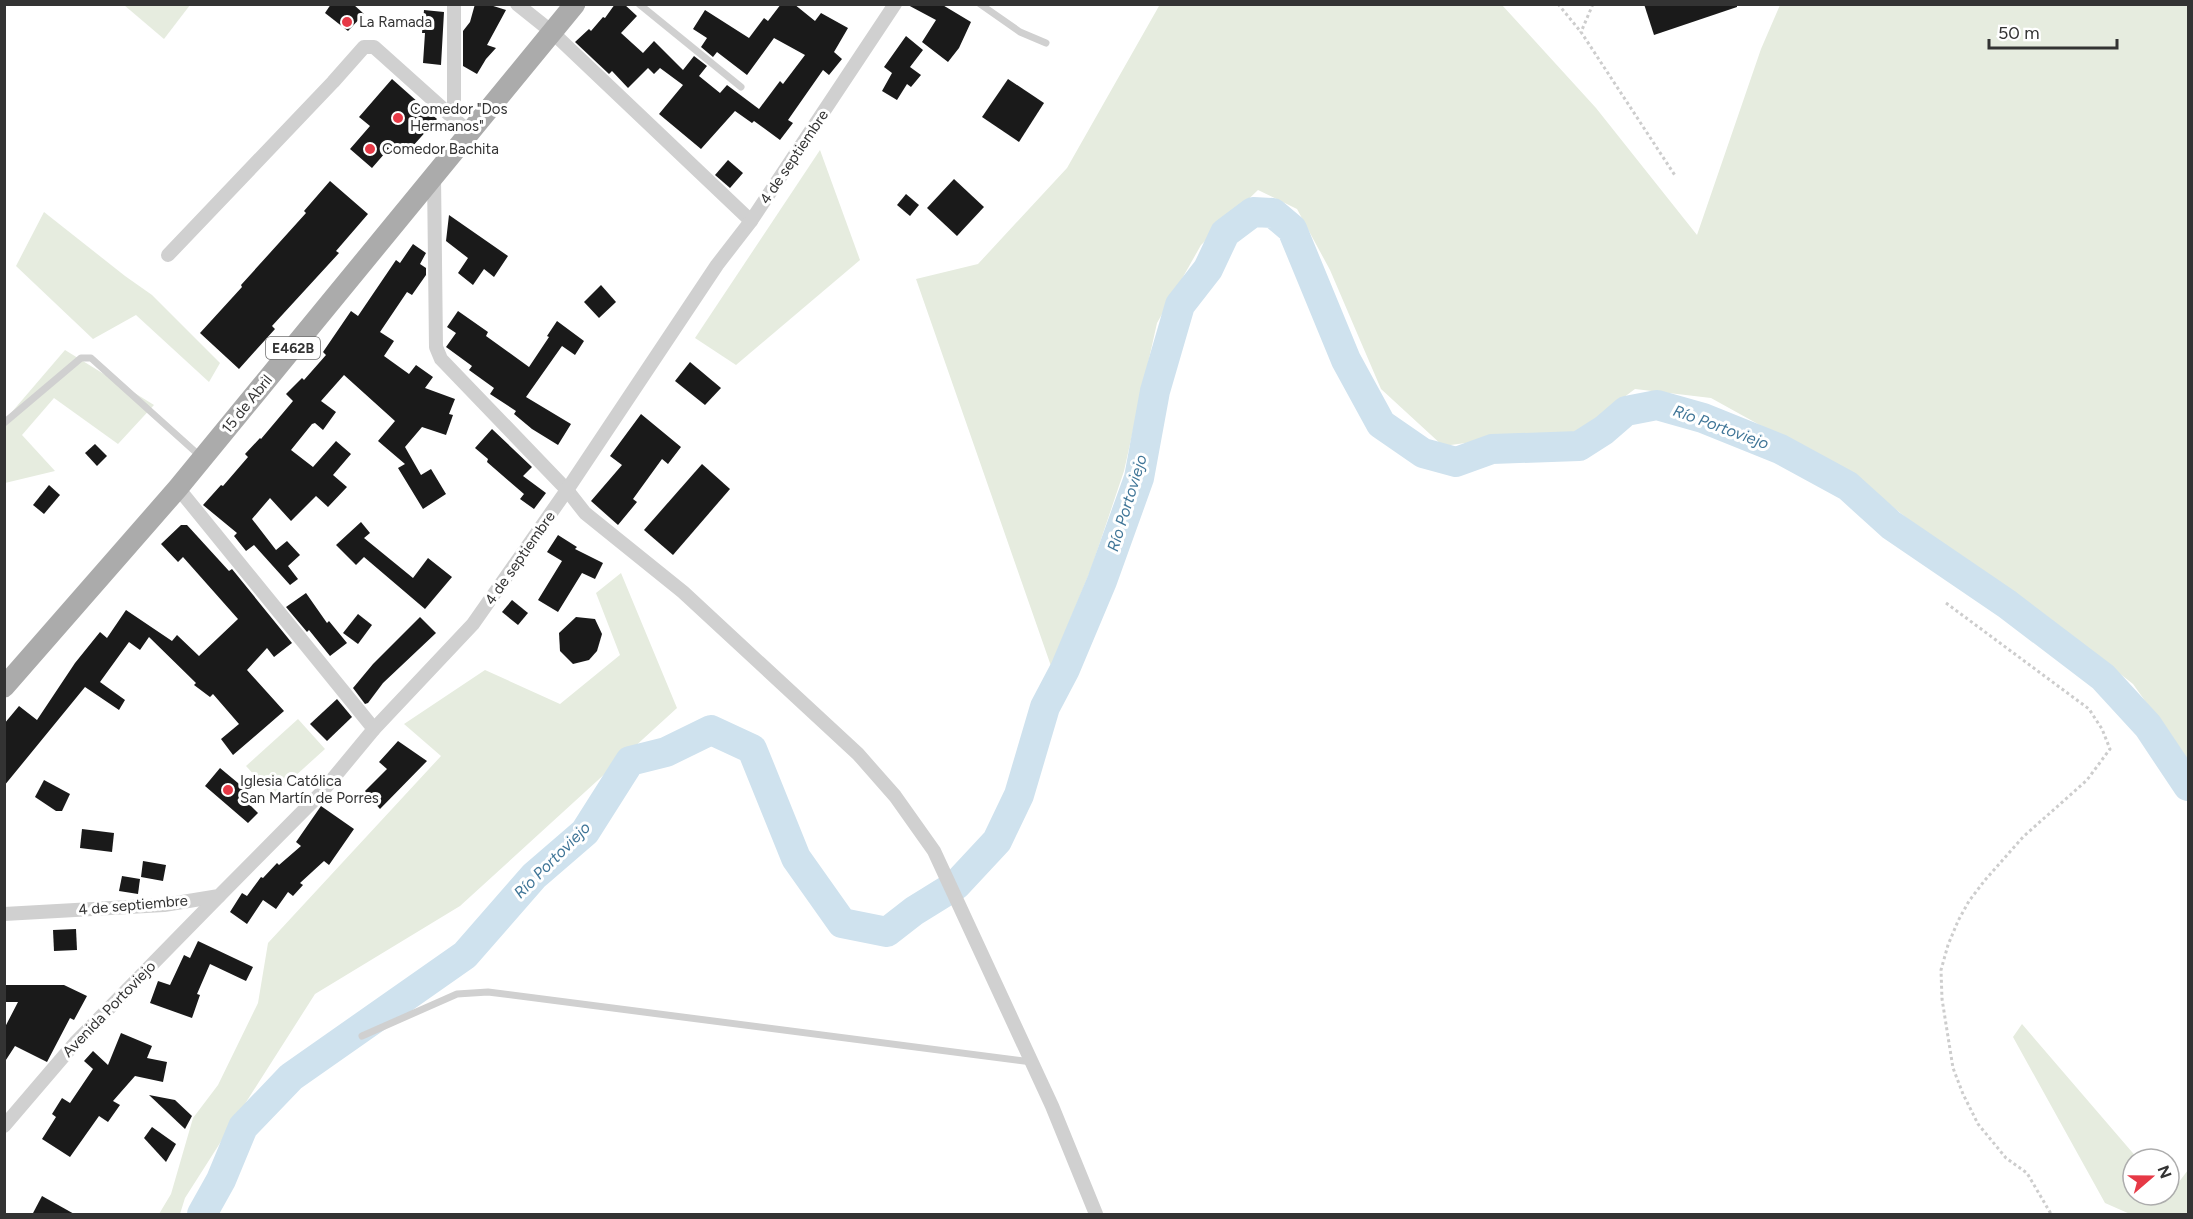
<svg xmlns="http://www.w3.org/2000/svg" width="2193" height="1219" viewBox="0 0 2193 1219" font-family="Figtree,sans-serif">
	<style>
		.green { fill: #e6ecdf }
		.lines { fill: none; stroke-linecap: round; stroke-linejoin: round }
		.river { stroke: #cfe2ee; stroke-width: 30 }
		.building { fill: #1a1a1a }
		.path { stroke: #cdcdcd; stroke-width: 3; stroke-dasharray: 3 3; stroke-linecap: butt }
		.service { stroke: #d0d0d0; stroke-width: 7 }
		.minor { stroke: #d0d0d0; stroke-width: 14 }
		.primary { stroke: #ababab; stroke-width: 21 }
		.poi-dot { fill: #e63946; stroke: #fff; stroke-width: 2 }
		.labels { text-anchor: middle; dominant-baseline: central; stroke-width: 6; stroke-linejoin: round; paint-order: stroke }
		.shield { fill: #fff; stroke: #707070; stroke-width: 1.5 }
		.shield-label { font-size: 14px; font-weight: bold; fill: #333 }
		.poi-label { font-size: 15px; fill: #333; stroke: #fff; text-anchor: start }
		.street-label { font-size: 15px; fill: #333; stroke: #fff }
		.water-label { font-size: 16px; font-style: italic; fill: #3f7597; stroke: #fff }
	</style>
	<rect width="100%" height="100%" fill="#fff"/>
	<g class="green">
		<polygon points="1162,4 1502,5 1596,108 1697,235 1761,49 1780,5 2188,5 2188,761 2133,684 2048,617 1943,547 1859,480 1711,398 1635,389 1577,432 1518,436 1443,446 1381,389 1330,270 1297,209 1258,190 1201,245 1157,323 1124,471 1091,569 1051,666 916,279 978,264 1067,168 1159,6"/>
		<polygon points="124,5 190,5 164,39"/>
		<polygon points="820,150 860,260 736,365 695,338"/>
		<polygon points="44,212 125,276 152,295 220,363 209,382 136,315 93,339 16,266"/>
		<polygon points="65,350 154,405 118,444 54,398 22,435 55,471 5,483 5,420"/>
		<polygon points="621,573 677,708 460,906 315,994 185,1198 180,1214 159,1214 171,1194 193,1118 218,1085 258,1003 268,943 441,756 404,724 485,670 560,704 620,655 596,593"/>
		<polygon points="298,719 325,749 273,796 246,766"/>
		<polygon points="2022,1024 2138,1159 2133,1159 2133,1195 2169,1195 2188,1170 2188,1214 2130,1214 2105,1203 2013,1037"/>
	</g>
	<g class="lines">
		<polyline class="river" points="202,1214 221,1180 243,1127 291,1077 465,955 534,876 585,832 630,761 666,752 711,730 752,749 796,858 842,923 887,932 914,911 956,885 997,841 1019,795 1045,707 1065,669 1102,581 1139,478 1155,391 1180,305 1208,269 1225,233 1253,212 1273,213 1292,229 1346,360 1381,424 1423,453 1456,462 1492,449 1579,446 1604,430 1626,411 1657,405 1703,418 1780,449 1848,486 1891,525 2007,604 2103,677 2148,726 2188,786"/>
	</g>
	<g class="building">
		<polygon points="331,4 353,4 364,14 348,31 325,13"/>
		<polygon points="475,4 487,4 506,10 487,45 496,48 486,59 477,74 463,66 463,31 470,22"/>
		<polygon points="615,4 624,4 637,16 621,33 643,53 654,41 683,70 694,56 707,66 699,76 720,93 727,85 759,109 780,81 783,84 805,55 774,38 747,75 717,52 713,57 701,47 707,38 693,29 705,10 749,38 764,18 768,21 781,4 794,4 815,21 821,13 848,28 834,52 842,59 829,75 823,70 788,120 793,123 780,140 754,121 752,123 735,111 701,149 659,114 683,85 660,68 654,74 648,68 628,88 612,71 609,74 575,42 589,29 591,31 603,17 605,18"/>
		<polygon points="906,4 941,4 971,22 959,48 948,62 922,42 936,20"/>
		<polygon points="1644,4 1737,4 1737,7 1654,35"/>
		<polygon points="424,10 444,12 441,65 423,63 425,33 422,33"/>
		<polygon points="906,36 923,50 910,67 921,75 911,87 907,84 897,100 882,91 892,73 884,67"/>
		<polygon points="392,79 437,119 404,156 392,145 372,168 350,149 370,126 359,117"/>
		<polygon points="1008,79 1044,103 1019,142 982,117"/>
		<polygon points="728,160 743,173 730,188 715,175"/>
		<polygon points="954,179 984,207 957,236 927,208"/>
		<polygon points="330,181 368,214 336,251 339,253 272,326 275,329 239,369 200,333 242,287 241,285 306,213 304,211"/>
		<polygon points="906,194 919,205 910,216 897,205"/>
		<polygon points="449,215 508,256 494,277 484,269 473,285 458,273 468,258 446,241"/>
		<polygon points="413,244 426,253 420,264 426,268 426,275 412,295 407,292 380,332 394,341 384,356 409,374 416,365 433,377 425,388 455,399 449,414 453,415 446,435 422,427 405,447 421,475 431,469 446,494 423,509 398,468 405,464 378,441 395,421 344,375 321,401 336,412 323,430 315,423 312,424 291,450 313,467 336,441 351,454 333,475 347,487 328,507 316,496 291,521 270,498 252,519 276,550 287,541 300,555 288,566 298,579 290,585 254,545 246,551 234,536 237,533 203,505 221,485 223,486 248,457 245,454 260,438 261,439 293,401 286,394 302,378 304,380 326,355 323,352 351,311 358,316 396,260 400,263"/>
		<polygon points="601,285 616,302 599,318 584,302"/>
		<polygon points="458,311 488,332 486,336 529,367 549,337 547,336 557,321 584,341 575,355 562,346 526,397 571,424 558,445 532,429 514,414 516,411 490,394 494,388 469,370 472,366 446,347 456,333 447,327"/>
		<polygon points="690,362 721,388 705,405 675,381"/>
		<polygon points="641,414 681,447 668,464 662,459 633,499 637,502 618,525 591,501 622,465 610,456"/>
		<polygon points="492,429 532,467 523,476 546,493 534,509 520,499 524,494 487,462 488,459 475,448"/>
		<polygon points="95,444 107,456 97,466 85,453"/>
		<polygon points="702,464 730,489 673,555 644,530"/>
		<polygon points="49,485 60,495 44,514 33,505"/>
		<polygon points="361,522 370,533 364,538 413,578 428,558 452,577 425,609 364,557 356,565 336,545"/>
		<polygon points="181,525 187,525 229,571 232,569 292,643 274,657 267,648 247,670 284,711 233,755 221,739 239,724 213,694 210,697 194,685 196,683 149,637 140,650 129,642 100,682 125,700 119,710 85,687 4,786 4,724 19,706 37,720 75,663 100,632 107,638 126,610 172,641 177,635 199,656 238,619 183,557 178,562 161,544"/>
		<polygon points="558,535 577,547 575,549 603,563 595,579 582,573 558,612 538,600 562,561 547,552"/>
		<polygon points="306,593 327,623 329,621 347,643 330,656 309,630 307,632 286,607"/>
		<polygon points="512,600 528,613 518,625 502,612"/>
		<polygon points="358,614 372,625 358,644 343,633"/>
		<polygon points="420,617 436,633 383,683 368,703 365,704 353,688 373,664"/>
		<polygon points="576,617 595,619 602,634 597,651 589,660 573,664 560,651 559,633"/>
		<polygon points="337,699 352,717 327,741 310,724"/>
		<polygon points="398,741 427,761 380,809 365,791 387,769 379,762"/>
		<polygon points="220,768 250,793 245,800 258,813 248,823 205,786"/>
		<polygon points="44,780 70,794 62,811 56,811 35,797"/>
		<polygon points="321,806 354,829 329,865 324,861 300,883 303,885 293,896 288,892 276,909 263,900 247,924 230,912 242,893 247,896 261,877 263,878 277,863 279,865 301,846 296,842"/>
		<polygon points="82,829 114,833 112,852 80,848"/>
		<polygon points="143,861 166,865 163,881 141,877"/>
		<polygon points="122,876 140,879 138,894 119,891"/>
		<polygon points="76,929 77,950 54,951 53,930"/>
		<polygon points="198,941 253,967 246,981 210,964 197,994 200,995 192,1018 150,1003 158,981 170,985 184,955 190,958"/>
		<polygon points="4,985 64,985 87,996 74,1020 70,1018 47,1062 15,1046 4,1063 4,1029 18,1002 4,1002"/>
		<polygon points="121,1033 152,1046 147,1058 167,1062 163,1082 135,1076 113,1101 120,1105 108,1122 99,1116 70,1157 42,1139 56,1117 52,1114 62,1098 70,1103 93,1069 84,1061 93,1051 108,1065"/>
		<polygon points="149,1095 175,1100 192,1116 185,1129"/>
		<polygon points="152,1127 176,1144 166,1162 144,1138"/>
		<polygon points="42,1196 76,1215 32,1215"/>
	</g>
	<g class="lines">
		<g class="path">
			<polyline points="1558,4 1581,32"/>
			<polyline points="1593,4 1581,32 1676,177"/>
			<polyline points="1946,603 2089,709 2102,729 2110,749 2087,780 2023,837 1985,880 1969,901 1958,921 1948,945 1941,970 1942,999 1953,1068 1963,1094 1978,1124 2006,1158 2027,1173 2051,1214"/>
		</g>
		<g class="service">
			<polyline points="639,4 741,87"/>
			<polyline points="980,4 1020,32 1046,43"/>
			<polyline points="4,423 81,358 91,358 200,456"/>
			<polyline points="362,1036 457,994 488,992 1032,1062"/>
		</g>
		<g class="minor">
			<polyline points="454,4 454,118"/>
			<polyline points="517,4 552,32 751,221"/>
			<polyline points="434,176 436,347 441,359 567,490 585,513 683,592 858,754 895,796 934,851 1052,1106 1096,1214"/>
			<polyline points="168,255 333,82 364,47 374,47 383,55 470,133"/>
			<polyline points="178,488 374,729"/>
			<polyline points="4,914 164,905 219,896 321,793 374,729 473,624 567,490 717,265 751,221 895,4"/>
			<polyline points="4,1126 75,1043 219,896"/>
		</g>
		<polyline class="primary" points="4,687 178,488 575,4"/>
	</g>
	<g class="poi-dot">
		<circle cx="347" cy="22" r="6"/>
		<circle cx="398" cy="118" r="6"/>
		<circle cx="370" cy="149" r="6"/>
		<circle cx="228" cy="790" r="6"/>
	</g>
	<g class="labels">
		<rect class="shield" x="266" y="337" width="54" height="22" rx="4.5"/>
		<g class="shield-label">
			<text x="293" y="348">E462B</text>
		</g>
		<g class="poi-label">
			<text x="359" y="22">La Ramada</text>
			<text x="410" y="109">Comedor "Dos<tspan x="410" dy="17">Hermanos"</tspan></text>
			<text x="382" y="149">Comedor Bachita</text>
			<text x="240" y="781">Iglesia Católica<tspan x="240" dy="17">San Martín de Porres</tspan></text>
		</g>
		<g class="street-label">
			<text transform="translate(794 157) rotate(-56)">4 de septiembre</text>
			<text transform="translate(247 404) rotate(-51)">15 de Abril</text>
			<text transform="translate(520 558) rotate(-55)">4 de septiembre</text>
			<text transform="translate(133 905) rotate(-5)">4 de septiembre</text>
			<text transform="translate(109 1009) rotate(-46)">Avenida Portoviejo</text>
		</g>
		<g class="water-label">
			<text transform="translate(1721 427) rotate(20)">Río Portoviejo</text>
			<text transform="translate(1127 503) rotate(-73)">Río Portoviejo</text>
			<text transform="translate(552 860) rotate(-45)">Río Portoviejo</text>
		</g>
	</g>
	<rect width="2193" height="1219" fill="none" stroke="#333333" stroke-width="12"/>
	<g transform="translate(2151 1177) rotate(70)"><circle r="28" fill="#ffffff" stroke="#adadad" stroke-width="1.5"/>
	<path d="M0-4.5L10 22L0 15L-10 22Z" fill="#e63946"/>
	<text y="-9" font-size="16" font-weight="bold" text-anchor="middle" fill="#333333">N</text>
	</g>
	<path d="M1989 39v9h128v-9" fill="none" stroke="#333333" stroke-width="3"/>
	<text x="1998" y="39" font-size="18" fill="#333333" stroke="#ffffff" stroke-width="4.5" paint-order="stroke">50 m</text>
</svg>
